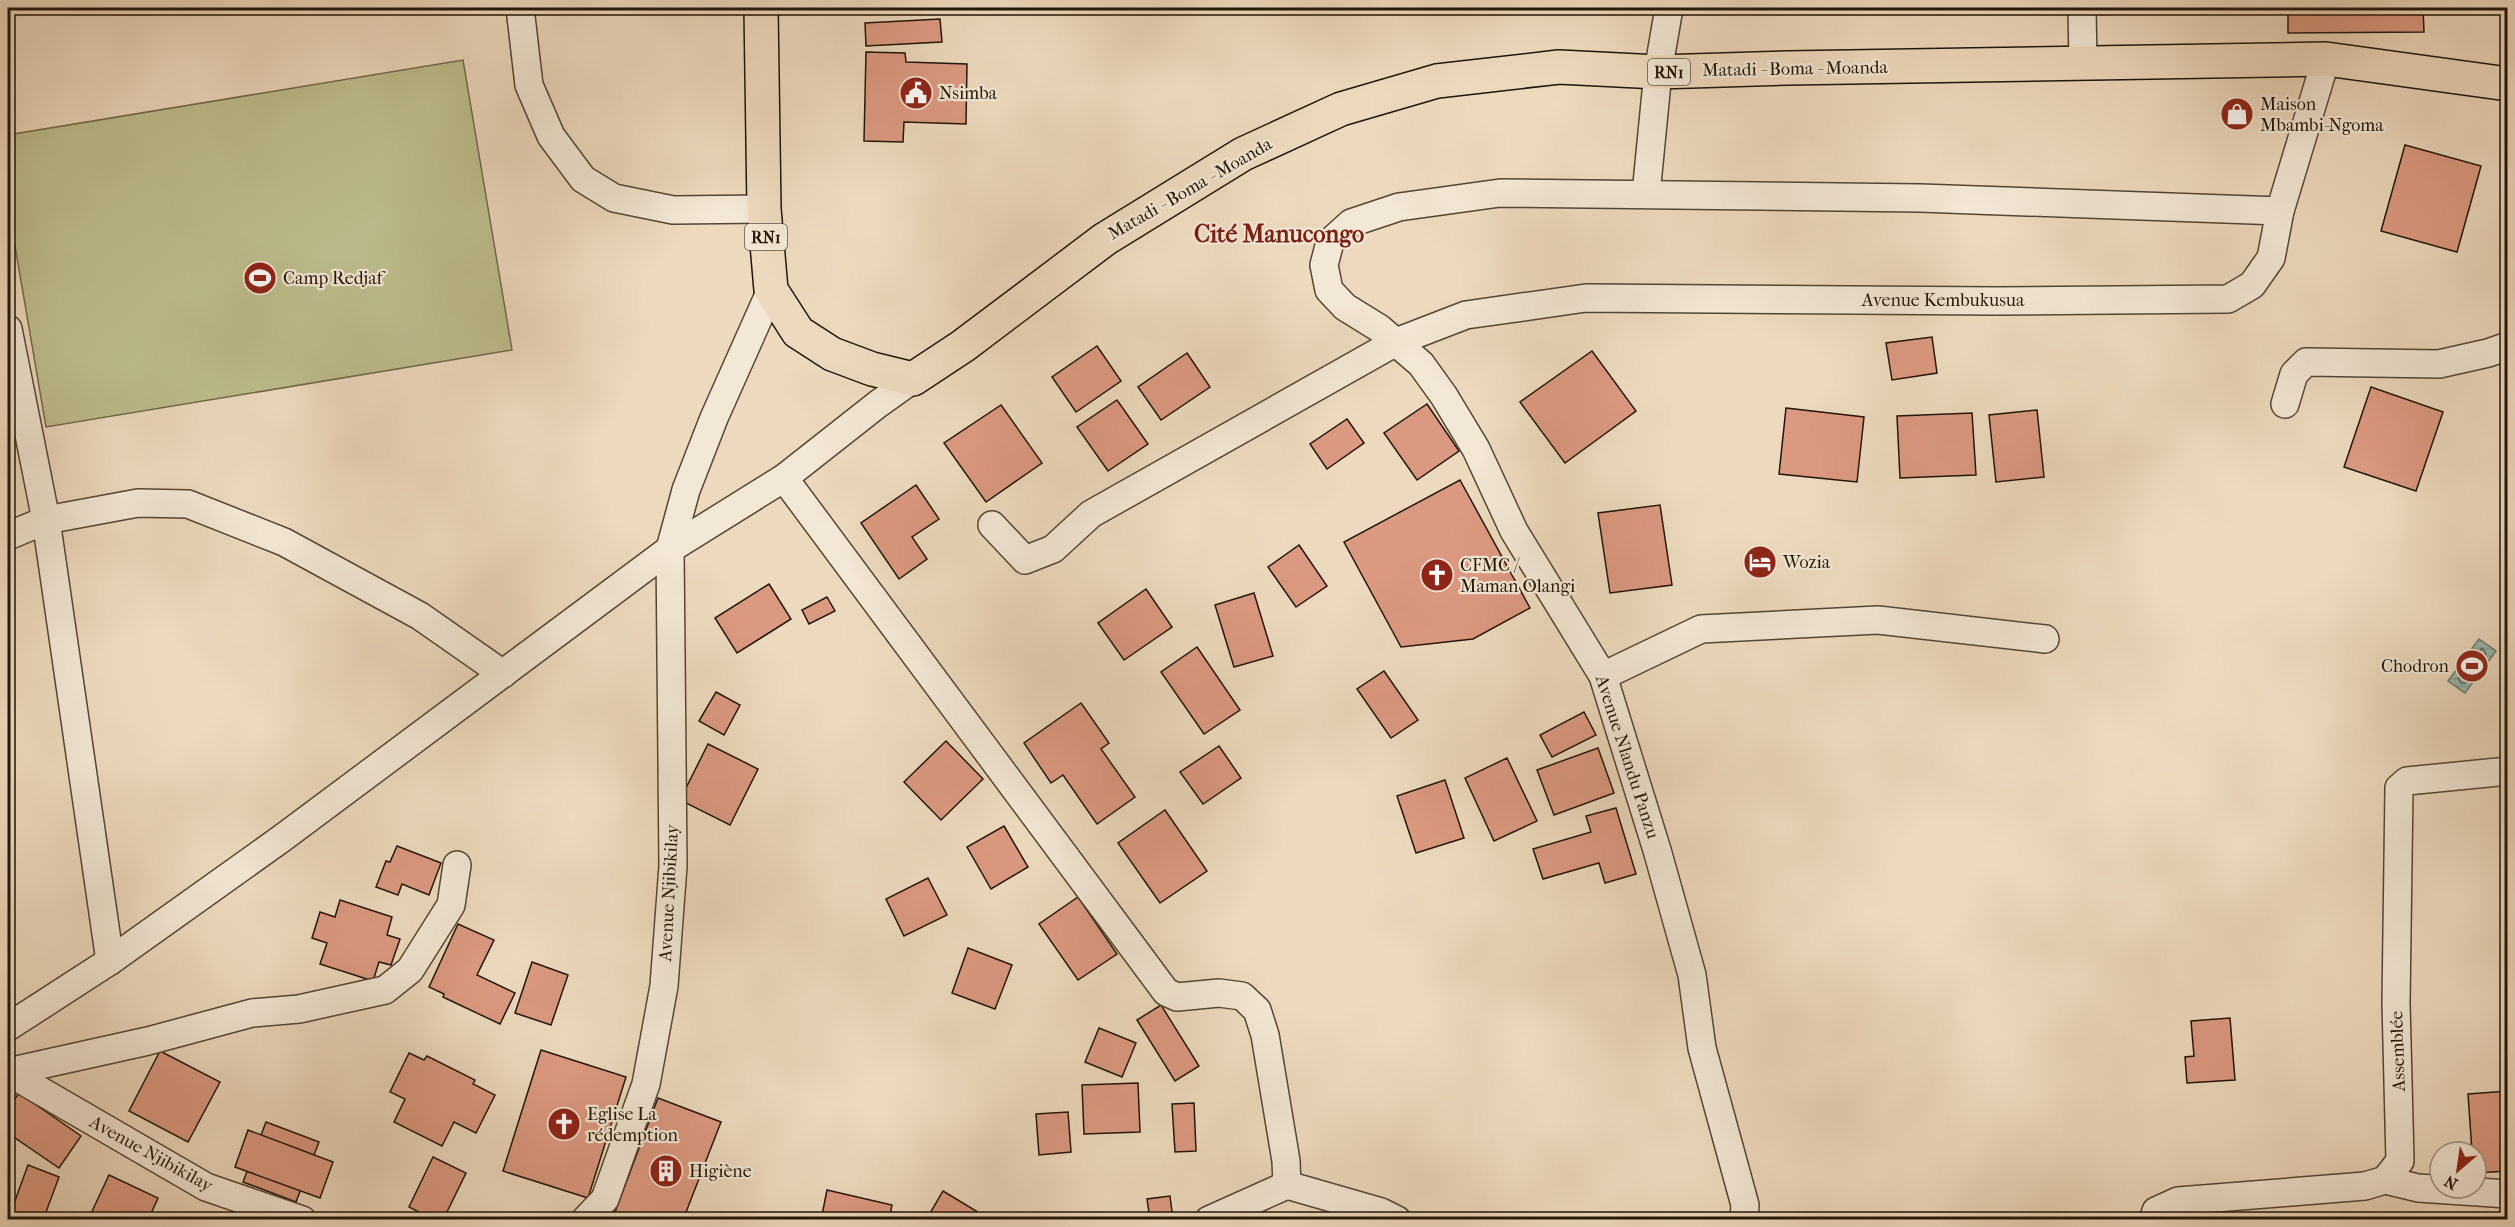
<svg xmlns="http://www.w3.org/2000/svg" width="2515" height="1227" viewBox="0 0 2515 1227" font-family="'IM FELL French Canon',serif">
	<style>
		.green { fill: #bebe8e; stroke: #706a4a; stroke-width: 1.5 }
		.water { fill: url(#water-rules); stroke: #69796d; stroke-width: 1.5 }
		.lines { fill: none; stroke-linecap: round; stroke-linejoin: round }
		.shore { stroke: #5d685c; stroke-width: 1.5 }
		.building { fill: #dc9981; stroke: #211506; stroke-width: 1.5 }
		.street-casing { stroke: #544634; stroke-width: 30 }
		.highway-casing { stroke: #211506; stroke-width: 36 }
		.street { stroke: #f3e7d5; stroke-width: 27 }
		.highway { stroke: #eddabe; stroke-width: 33 }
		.labels { text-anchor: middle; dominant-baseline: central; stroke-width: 4.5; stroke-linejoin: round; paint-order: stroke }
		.shield { fill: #f3e7d5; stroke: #605444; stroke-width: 1.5 }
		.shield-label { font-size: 16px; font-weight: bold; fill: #211506 }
		.street-label { font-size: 18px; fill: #211506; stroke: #f3e7d5 }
		.poi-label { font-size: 18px; fill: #211506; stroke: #f3e7d5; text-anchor: start }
		.district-label { font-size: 24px; font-weight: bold; fill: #7a1f14; stroke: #f3e7d5 }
	</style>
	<defs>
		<pattern id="water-rules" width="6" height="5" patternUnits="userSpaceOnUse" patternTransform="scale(1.5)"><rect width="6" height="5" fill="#99bbb2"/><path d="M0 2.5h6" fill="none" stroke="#84a098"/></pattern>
	</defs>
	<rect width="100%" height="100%" fill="#eddabe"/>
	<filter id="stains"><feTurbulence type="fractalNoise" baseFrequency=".00333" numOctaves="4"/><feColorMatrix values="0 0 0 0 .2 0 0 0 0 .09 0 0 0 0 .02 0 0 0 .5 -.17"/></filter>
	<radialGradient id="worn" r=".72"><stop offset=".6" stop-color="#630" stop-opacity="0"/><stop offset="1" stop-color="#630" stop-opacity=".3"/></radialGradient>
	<polygon class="green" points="463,60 512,350 46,427 8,205 8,135"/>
	<polygon class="water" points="2479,639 2496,651 2465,693 2448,681"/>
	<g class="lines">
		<polygon class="shore" points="2482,648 2486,654 2465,683 2461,683 2458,678"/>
	</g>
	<g class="building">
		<polygon points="2288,8 2423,8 2424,32 2288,33"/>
		<polygon points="940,19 942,42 866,46 865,23"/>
		<polygon points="866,52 905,53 906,62 967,64 966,124 904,122 903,142 864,141"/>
		<polygon points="2405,145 2481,166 2457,252 2381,231"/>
		<polygon points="1932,337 1937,373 1892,380 1886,343"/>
		<polygon points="1097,346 1121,381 1076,412 1052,377"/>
		<polygon points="1592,351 1636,411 1565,463 1520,402"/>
		<polygon points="1187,353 1210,387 1161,420 1138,387"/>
		<polygon points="2371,387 2443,412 2416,491 2344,467"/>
		<polygon points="1117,400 1148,444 1108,471 1077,427"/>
		<polygon points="1427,404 1459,451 1417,480 1384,433"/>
		<polygon points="1001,405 1042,463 986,502 944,443"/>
		<polygon points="1786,408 1864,417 1857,482 1779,474"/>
		<polygon points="2037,410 2044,477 1996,482 1989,415"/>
		<polygon points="1972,413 1976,475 1900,478 1897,416"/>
		<polygon points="1347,419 1364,443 1327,469 1310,444"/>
		<polygon points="1460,480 1530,608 1473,639 1401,647 1344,542"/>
		<polygon points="916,485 939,519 912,537 927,559 899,579 861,523"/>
		<polygon points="1660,505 1672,585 1610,593 1598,513"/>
		<polygon points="1299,545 1327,586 1296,607 1268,567"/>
		<polygon points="769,584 791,619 737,653 715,618"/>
		<polygon points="1146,589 1172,627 1124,660 1098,623"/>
		<polygon points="1254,593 1273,656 1234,667 1215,605"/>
		<polygon points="827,597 835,611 809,624 802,610"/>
		<polygon points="1197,647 1240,710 1204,734 1161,672"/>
		<polygon points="1384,671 1418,720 1391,738 1357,689"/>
		<polygon points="716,692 740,705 724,735 699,721"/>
		<polygon points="1081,703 1109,743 1101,749 1135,797 1097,824 1063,775 1051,783 1024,743"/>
		<polygon points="1584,712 1596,735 1552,757 1540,735"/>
		<polygon points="946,741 983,779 941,820 904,782"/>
		<polygon points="708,744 758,769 730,825 680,800"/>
		<polygon points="1219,746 1241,778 1203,804 1180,772"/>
		<polygon points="1598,748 1614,793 1554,815 1537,770"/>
		<polygon points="1507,758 1537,821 1494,841 1465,778"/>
		<polygon points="1445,780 1464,838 1416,853 1397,796"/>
		<polygon points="1616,808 1636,874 1605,883 1599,863 1543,879 1533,849 1591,832 1586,816"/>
		<polygon points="1165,810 1207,871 1160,903 1118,843"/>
		<polygon points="1004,826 1028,867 991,889 967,847"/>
		<polygon points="397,846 441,863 429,895 402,884 398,895 376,887 386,861 390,862"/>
		<polygon points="928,878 947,915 904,936 886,899"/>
		<polygon points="1078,897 1117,954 1078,980 1039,924"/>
		<polygon points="340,900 392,917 387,935 400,939 391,965 379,962 373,981 320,964 327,943 312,938 320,912 335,917"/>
		<polygon points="458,924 494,940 477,975 515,993 500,1024 443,997 444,994 429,987"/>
		<polygon points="968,948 1012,965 995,1009 952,993"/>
		<polygon points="532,962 568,975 551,1025 515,1013"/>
		<polygon points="1161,1005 1199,1066 1175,1081 1137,1020"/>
		<polygon points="2508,1009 2508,1060 2506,1060 2503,1010"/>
		<polygon points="2230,1018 2235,1080 2187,1083 2185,1057 2194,1056 2191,1021"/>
		<polygon points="1099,1028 1136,1043 1122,1077 1085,1062"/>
		<polygon points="541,1050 626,1077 588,1198 503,1171"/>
		<polygon points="160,1051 220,1082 188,1142 129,1111"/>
		<polygon points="409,1053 424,1060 427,1056 475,1080 473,1084 495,1095 476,1133 454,1122 442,1146 394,1122 405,1099 390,1092"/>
		<polygon points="1138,1083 1140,1132 1084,1134 1082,1085"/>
		<polygon points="2508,1091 2508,1171 2476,1173 2476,1152 2472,1152 2468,1094"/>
		<polygon points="19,1093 81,1136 59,1168 8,1133 8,1109"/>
		<polygon points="658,1098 721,1122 683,1220 612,1220"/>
		<polygon points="1194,1103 1196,1151 1175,1152 1172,1104"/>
		<polygon points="1068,1112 1071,1152 1039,1155 1036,1114"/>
		<polygon points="266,1122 319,1142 296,1202 243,1182"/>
		<polygon points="248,1130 333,1162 320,1198 235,1167"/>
		<polygon points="433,1157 466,1173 443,1220 434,1220 409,1207"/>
		<polygon points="28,1165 59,1177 43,1220 8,1220"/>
		<polygon points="109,1175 158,1198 148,1220 88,1220"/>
		<polygon points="827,1190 892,1205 889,1220 821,1220"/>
		<polygon points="943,1191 991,1220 926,1220"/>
		<polygon points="1170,1196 1173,1220 1150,1220 1147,1199"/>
		<polygon points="1106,1214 1119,1220 1104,1220"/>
		<polygon points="2508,1214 2508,1220 2476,1220 2476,1216"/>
	</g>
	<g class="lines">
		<defs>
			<g id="street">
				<polyline points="520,8 529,85 551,136 583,179 614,198 673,210 764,209"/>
				<polyline points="2082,8 2083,63"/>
				<polyline points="1646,194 1658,72 1669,8"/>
				<polyline points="8,329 46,520 110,961"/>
				<polyline points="2285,404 2294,374 2306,362 2439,364 2488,353 2508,346"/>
				<polyline points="784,478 1166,992 1177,997 1219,993 1242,996 1257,1010 1265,1035 1286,1161 1287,1185"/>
				<polyline points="992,525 1025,560 1053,549 1091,514 1396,342 1466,315 1586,298 1997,301 2228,299 2252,285 2271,258 2280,211 2326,59"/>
				<polyline points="8,536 46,520 138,503 188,504 284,542 420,616 503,674"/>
				<polyline points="1603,676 1701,629 1878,620 2045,639"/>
				<polyline points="8,1027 110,961 281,839 670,549 784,478 878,404 913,379"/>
				<polyline points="8,1072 148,1041 252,1013 299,1009 385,990 410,970 451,905 457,865"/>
				<polyline points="8,1072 206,1187 302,1220"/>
				<polyline points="2385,1180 2418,1188 2508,1194"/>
				<polyline points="585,1220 605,1199 646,1084 664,986 673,866 670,549 686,490 714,418 771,290"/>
				<polyline points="1209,1220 1287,1185 1381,1212 1397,1220"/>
				<polyline points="1744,1220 1745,1205 1702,1048 1692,975 1657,850 1603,676 1514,531 1476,449 1444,396 1421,364 1379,328 1345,307 1329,290 1324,265 1330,242 1351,223 1399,207 1500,193 1920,198 2280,211"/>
				<polyline points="2153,1220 2156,1211 2178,1201 2365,1186 2385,1180 2400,1161 2396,1003 2399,788 2407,781 2508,771"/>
			</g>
			<polyline id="highway" points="761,8 764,209 771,290 798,332 832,354 872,369 913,379 963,346 1105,239 1243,154 1341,109 1437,81 1559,67 1658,72 1788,68 2326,59 2508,84"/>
		</defs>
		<use href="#street" class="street-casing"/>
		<use href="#highway" class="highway-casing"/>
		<use href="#street" class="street"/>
		<use href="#highway" class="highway"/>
	</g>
	<defs>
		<symbol id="civic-disc" viewBox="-11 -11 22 22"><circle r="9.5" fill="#8f2418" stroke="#f3e7d5"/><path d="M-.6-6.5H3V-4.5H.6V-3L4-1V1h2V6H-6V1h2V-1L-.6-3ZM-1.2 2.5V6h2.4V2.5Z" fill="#fff"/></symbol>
		<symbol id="shop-disc" viewBox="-11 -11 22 22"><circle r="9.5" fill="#8f2418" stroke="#f3e7d5"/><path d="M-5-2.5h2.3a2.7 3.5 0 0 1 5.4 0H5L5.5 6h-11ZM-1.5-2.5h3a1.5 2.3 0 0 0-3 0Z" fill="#fff"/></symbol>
		<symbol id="stadium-disc" viewBox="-11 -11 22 22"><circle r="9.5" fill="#8f2418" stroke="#f3e7d5"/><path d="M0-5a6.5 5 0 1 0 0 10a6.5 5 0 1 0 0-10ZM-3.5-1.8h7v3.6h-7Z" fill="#fff"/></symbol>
		<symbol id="hotel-disc" viewBox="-11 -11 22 22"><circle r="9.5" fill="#8f2418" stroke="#f3e7d5"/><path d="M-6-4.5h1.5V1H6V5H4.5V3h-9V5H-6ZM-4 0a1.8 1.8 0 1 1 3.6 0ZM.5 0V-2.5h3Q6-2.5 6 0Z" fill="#fff"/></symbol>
		<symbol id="church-disc" viewBox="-11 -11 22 22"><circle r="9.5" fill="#8f2418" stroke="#f3e7d5"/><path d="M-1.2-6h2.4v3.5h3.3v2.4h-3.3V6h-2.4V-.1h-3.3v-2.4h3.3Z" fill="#fff"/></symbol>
		<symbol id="building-disc" viewBox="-11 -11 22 22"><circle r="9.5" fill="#8f2418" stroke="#f3e7d5"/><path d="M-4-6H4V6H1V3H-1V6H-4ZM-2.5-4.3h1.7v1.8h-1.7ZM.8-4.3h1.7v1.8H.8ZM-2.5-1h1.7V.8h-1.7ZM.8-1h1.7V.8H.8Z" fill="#fff"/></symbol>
	</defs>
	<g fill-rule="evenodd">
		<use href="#civic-disc" x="897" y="74" width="38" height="38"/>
		<use href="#shop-disc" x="2218" y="95" width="38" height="38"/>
		<use href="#stadium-disc" x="241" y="259" width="38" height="38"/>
		<use href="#hotel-disc" x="1741" y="543" width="38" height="38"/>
		<use href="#church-disc" x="1418" y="556" width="38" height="38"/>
		<use href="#stadium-disc" x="2453" y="647" width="38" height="38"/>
		<use href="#church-disc" x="545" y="1105" width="38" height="38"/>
		<use href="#building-disc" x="647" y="1152" width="38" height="38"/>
	</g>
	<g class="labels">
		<g class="shield">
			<rect x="1648" y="59" width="42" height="26" rx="4.5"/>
			<rect x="745" y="224" width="42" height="26" rx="4.5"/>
		</g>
		<g class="shield-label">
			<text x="1669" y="72">RN1</text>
			<text x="766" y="237">RN1</text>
		</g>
		<g class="street-label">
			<text transform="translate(1795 69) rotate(-1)">Matadi - Boma - Moanda</text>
			<text transform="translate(1190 189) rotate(-30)">Matadi - Boma - Moanda</text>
			<text x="1943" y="300">Avenue Kembukusua</text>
			<text transform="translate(1627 757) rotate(72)">Avenue Nlandu Panzu</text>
			<text transform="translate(669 893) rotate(-87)">Avenue Njibikilay</text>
			<text transform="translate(2398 1051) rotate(-92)">Assemblée</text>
			<text transform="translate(151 1154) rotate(29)">Avenue Njibikilay</text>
		</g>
		<g class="poi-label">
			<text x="939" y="93">Nsimba</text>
			<text x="2260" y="104">Maison<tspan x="2260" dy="21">Mbambi-Ngoma</tspan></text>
			<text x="283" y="278">Camp Redjaf</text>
			<text x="1783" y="562">Wozia</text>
			<text x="1460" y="565">CFMC /<tspan x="1460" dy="21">Maman Olangi</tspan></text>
			<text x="2449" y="666" text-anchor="end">Chodron</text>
			<text x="587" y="1114">Eglise La<tspan x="587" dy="21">rédemption</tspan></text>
			<text x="689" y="1171">Higiène</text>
		</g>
		<g class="district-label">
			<text x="1279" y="234">Cité Manucongo</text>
		</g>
	</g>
	<rect width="2515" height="1227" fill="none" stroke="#eddabe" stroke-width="30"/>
	<rect x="9" y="9" width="2497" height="1209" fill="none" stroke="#211506" stroke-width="3"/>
	<rect x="15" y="15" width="2485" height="1197" fill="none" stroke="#211506" stroke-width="1.5"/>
	<g transform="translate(2458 1170) rotate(209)"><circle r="28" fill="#f3e7d5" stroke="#9f9382" stroke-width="1.5"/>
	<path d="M0-4.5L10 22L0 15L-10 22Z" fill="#8f2418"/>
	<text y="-9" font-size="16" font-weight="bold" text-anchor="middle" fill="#211506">N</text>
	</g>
	<rect width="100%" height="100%" filter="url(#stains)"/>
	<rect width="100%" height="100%" fill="url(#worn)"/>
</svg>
